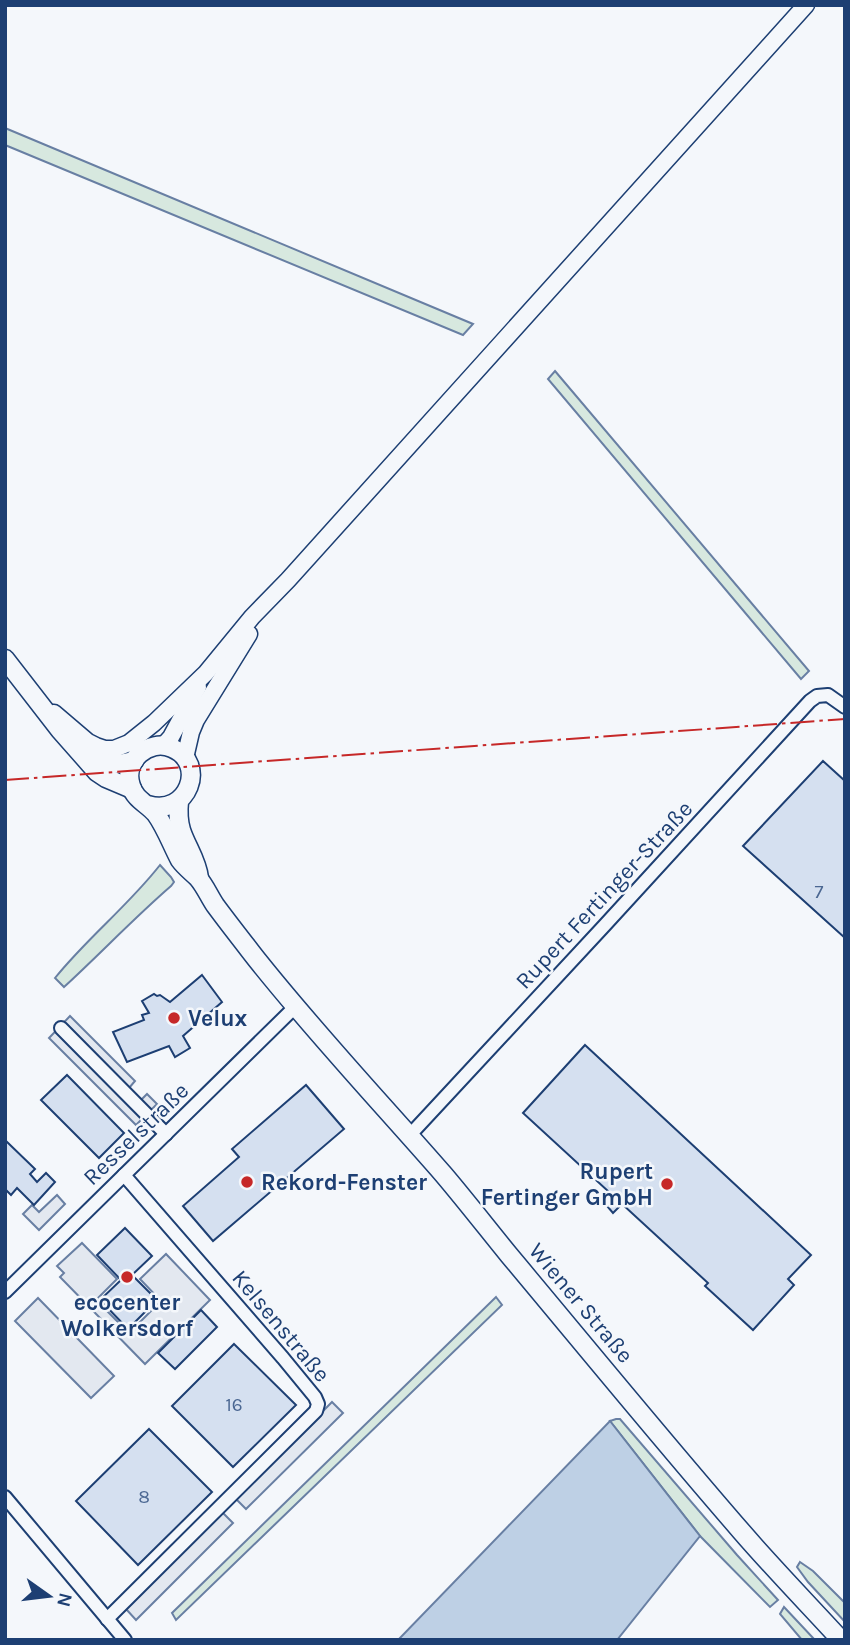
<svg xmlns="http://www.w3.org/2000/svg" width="850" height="1645" viewBox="0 0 850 1645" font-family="Karla,sans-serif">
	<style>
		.green { fill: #d7e8df; stroke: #687fa3; stroke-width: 2 }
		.parking { fill: #e3e8f0; stroke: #687fa3; stroke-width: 2 }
		.water { fill: #bed0e5; stroke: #687fa3; stroke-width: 2 }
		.building { fill: #d5e0f0; stroke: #1d3f73; stroke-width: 2 }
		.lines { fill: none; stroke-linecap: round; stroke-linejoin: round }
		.street-casing { stroke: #1d3f73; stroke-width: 16 }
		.secondary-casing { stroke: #1d3f73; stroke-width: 19 }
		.primary-casing { stroke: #1d3f73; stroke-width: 21 }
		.street { stroke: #f4f7fb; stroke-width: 12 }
		.secondary { stroke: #f4f7fb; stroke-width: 16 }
		.primary { stroke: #f4f7fb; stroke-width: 18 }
		.power { stroke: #c62828; stroke-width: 2; stroke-dasharray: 24 5 3.5 5; stroke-linecap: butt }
		.poi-dot { fill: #c62828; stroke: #f4f7fb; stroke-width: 2.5 }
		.labels { text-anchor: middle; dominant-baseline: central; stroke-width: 5; stroke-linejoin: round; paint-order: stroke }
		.number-label { font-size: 19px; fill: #4b6792 }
		.street-label { font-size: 23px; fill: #1d3f73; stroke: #f4f7fb }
		.poi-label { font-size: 23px; font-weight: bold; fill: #1d3f73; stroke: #f4f7fb; text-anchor: start }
	</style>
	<rect width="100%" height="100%" fill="#f4f7fb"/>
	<g class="green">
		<polygon points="5,128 473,324 463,335 5,145"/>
		<polygon points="555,371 809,671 801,679 548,379"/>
		<path d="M 160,865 L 171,877 L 174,882 L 171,886 C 134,918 100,954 64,987 L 55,978 C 87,938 128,906 160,865 Z"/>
		<polygon points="496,1297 502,1305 176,1620 172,1613"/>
		<polygon points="616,1419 620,1419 737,1555 778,1600 770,1607 700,1536 610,1421"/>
		<polygon points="800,1562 813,1571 845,1603 845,1622 808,1582 797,1567"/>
		<polygon points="784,1607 815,1640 802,1640 780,1614"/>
	</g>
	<g class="parking">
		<polygon points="70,1016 135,1081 129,1088 141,1100 147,1094 157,1104 136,1125 49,1038"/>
		<polygon points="57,1195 65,1204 39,1230 23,1214 32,1205 39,1212"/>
		<polygon points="82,1243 117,1279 96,1300 129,1333 161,1301 140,1279 166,1254 210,1300 145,1364 60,1277 64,1273 57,1266"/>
		<polygon points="38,1298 114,1376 91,1398 15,1321"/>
		<polygon points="332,1402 343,1413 246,1509 236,1499"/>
		<polygon points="222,1512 233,1523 136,1620 126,1609"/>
	</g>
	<polygon class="water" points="610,1421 700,1536 617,1640 398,1640"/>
	<g class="building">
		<polygon points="823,761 845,781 845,938 743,846"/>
		<polygon points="202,975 222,1002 183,1036 190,1048 175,1057 169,1046 127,1062 113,1032 144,1020 142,1015 149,1013 142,1001 154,994 157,996 160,995 170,1002"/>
		<polygon points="585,1045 811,1255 788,1279 794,1285 753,1330 705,1286 708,1283 523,1113"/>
		<polygon points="67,1075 124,1133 99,1158 41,1100"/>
		<polygon points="306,1085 344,1129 213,1241 183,1206 239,1157 232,1149"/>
		<polygon points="5,1140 35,1169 30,1174 37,1182 46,1173 55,1182 34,1205 17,1188 11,1195 5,1189"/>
		<polygon points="613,1199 620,1206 613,1213 607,1206"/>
		<polygon points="125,1228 152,1256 132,1275 157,1300 128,1329 100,1300 121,1280 97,1255"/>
		<polygon points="201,1310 217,1327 175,1369 158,1353"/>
		<polygon points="234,1344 296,1405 233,1467 172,1406"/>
		<polygon points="149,1429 212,1492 138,1565 76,1501"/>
	</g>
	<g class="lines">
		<defs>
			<g id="street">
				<polyline points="61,1028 166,1134"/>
				<polyline points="409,1136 604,926 810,701 817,696 828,695 845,707"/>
				<polyline points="5,1292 296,1006"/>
				<polyline points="5,1497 125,1640"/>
				<polyline points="107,1619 316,1411 318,1404 315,1397 283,1358 124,1175"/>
			</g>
			<g id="secondary">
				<polyline points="54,713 88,742 96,746 105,749 114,749 129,743 154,723 206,673 252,617 288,580 806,5"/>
				<polyline points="163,746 171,737 198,687"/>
				<polyline points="185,758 191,732 196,720 249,634"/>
			</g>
			<g id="primary">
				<polyline points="5,659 60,730 97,772 106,778 132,789"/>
				<path d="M 86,758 C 102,765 117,766 134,761"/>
				<path d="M 179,801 C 178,811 178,820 181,830 C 186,846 197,860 199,878"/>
				<path d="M 148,805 C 188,817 208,763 172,748 C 149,738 122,761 131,786 C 135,800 148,804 156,814 C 166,828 172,845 180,860 C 185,867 192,872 198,878 C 205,886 209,896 215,905 C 229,924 244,943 258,961 C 317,1035 382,1104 444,1175 C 466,1201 487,1228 509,1255 C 586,1347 662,1440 741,1531 C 773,1568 808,1604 841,1640"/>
			</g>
		</defs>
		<use href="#street" class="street-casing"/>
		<use href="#secondary" class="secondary-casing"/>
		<use href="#primary" class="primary-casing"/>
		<use href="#street" class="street"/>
		<use href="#secondary" class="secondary"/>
		<use href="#primary" class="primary"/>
		<polyline class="power" points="5,780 845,719"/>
	</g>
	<g class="poi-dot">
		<circle cx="174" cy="1018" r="7"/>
		<circle cx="247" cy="1182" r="7"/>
		<circle cx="667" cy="1184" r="7"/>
		<circle cx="127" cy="1277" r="7"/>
	</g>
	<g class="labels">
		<g class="number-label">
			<text x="819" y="892">7</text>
			<text x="234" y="1405">16</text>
			<text x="144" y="1497">8</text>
		</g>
		<g class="street-label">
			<text transform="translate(604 895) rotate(-47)">Rupert Fertinger-Straße</text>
			<text transform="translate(136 1134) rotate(-44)">Resselstraße</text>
			<text transform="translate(581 1303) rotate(50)">Wiener Straße</text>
			<text transform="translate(281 1326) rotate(50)">Kelsenstraße</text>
		</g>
		<g class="poi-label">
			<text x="188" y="1018">Velux</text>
			<text x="653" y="1171" text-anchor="end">Rupert<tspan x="653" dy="26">Fertinger GmbH</tspan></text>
			<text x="261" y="1182">Rekord-Fenster</text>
			<text x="127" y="1302" text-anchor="middle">ecocenter<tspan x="127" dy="26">Wolkersdorf</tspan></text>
		</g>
	</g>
	<rect width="850" height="1645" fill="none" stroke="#1d3f73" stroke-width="14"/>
	<g transform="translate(49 1596) rotate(104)" stroke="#f4f7fb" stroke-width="5" paint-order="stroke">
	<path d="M0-5L12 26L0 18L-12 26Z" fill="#1d3f73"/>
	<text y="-10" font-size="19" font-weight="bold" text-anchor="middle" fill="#1d3f73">N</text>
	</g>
</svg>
